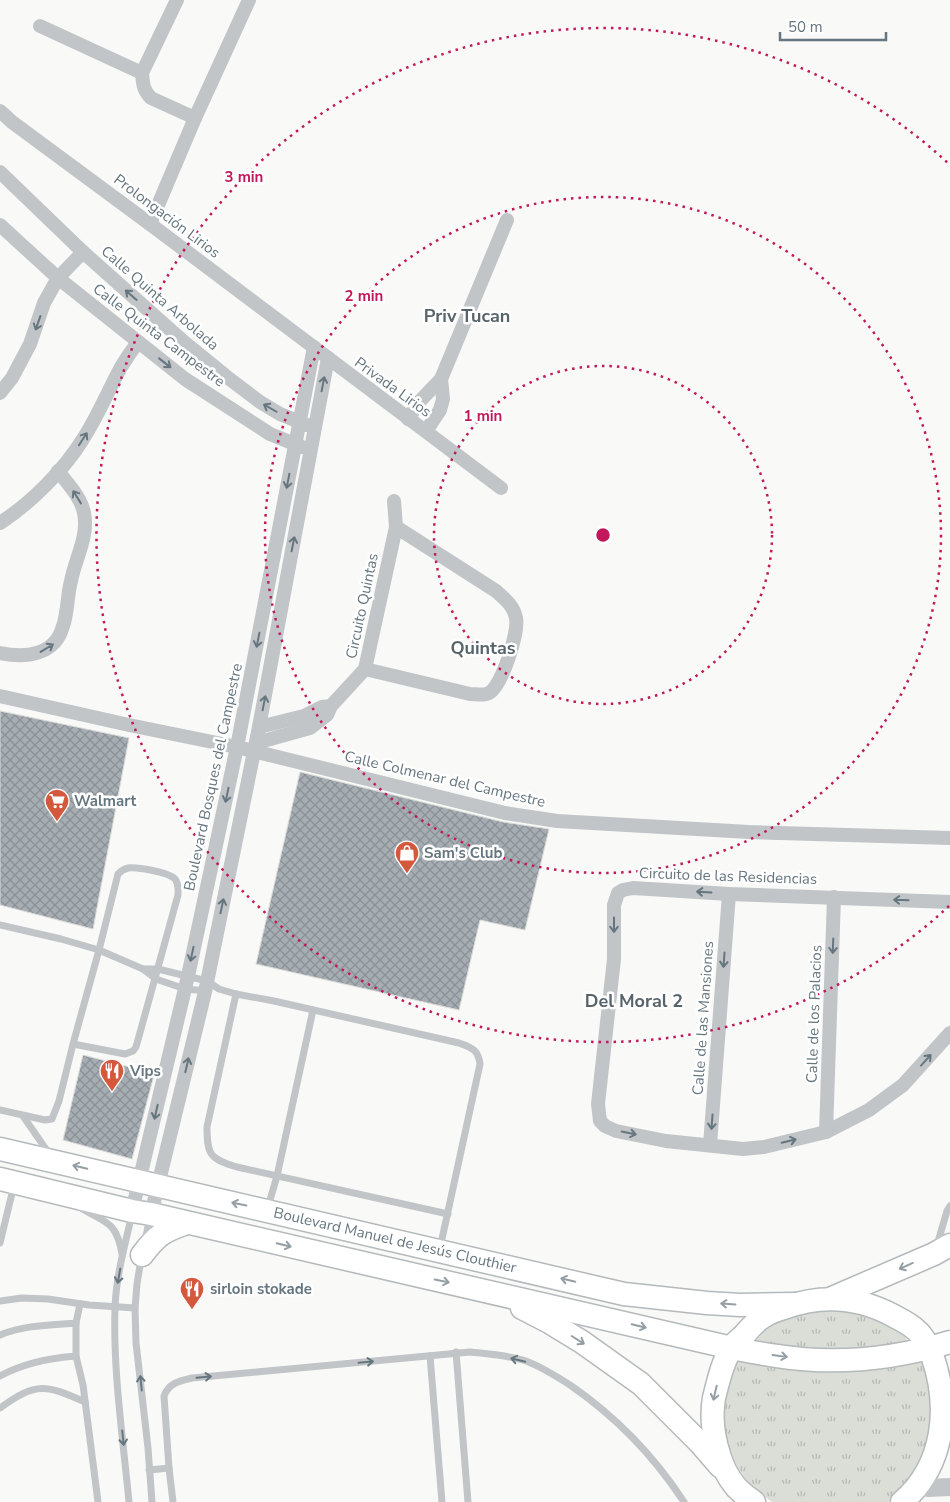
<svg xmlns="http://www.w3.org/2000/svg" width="950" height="1502" viewBox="0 0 950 1502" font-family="'Nunito Sans',sans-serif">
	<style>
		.grass { fill: url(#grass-tufts) }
		.building { fill: url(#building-cross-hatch); stroke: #dbdbd9 }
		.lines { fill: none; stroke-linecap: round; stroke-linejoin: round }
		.primary-casing { stroke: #b4b9bc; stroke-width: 25 }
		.service { stroke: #c1c5c8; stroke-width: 7 }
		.minor { stroke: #c1c5c8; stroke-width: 14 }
		.tertiary { stroke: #c1c5c8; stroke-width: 18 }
		.primary { stroke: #fff; stroke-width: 22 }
		.oneway { stroke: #66767f }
		.oneway2 { stroke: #949fa5 }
		.ring { fill: none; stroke: #c2185b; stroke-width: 2.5; stroke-dasharray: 2.5 5 }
		.labels { text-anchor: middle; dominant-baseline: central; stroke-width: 5; stroke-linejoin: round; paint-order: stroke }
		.street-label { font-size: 15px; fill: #66767f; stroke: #fff }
		.poi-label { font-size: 15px; font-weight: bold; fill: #66767f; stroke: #fff; text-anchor: start }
		.quarter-label { font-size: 18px; font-weight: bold; fill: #58646b; stroke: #fff }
		.centre { fill: #c2185b; stroke: #fff; stroke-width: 2.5 }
		.ring-label { font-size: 15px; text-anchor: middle; font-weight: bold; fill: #c2185b; stroke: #fff; stroke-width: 5; stroke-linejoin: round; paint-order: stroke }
	</style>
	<defs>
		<pattern id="grass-tufts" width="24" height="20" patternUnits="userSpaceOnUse" patternTransform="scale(1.25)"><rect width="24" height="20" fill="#daded7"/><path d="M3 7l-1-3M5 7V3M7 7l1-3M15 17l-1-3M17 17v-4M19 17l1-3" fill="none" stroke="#b5b9b4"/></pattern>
		<pattern id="building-cross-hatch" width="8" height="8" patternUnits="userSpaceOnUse" patternTransform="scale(1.25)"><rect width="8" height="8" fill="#a6aeb3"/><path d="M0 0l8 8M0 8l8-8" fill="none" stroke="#8b9297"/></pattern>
	</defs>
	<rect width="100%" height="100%" fill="#f9f9f7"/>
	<g class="grass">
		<path d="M 847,1307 C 862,1313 903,1324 907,1341 L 903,1344 C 889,1344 875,1347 860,1348 C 825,1351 790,1349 756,1341 L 765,1330 L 777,1322 L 791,1315 Z"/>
		<path d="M 740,1359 L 773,1367 L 808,1370 L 922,1359 L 928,1367 L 933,1428 L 918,1465 L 898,1495 L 888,1502 L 772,1502 C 762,1495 754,1488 746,1479 C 720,1446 716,1393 740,1359 Z"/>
	</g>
	<g class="building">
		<polygon points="0,711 129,738 93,929 0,905"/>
		<polygon points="300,772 503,822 549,829 525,930 480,920 459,1010 256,964"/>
		<polygon points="83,1055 133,1068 155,1071 132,1159 63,1140"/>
	</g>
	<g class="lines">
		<defs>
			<g id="primary">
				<polyline points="0,1149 624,1294 707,1303 740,1305 794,1304"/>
				<path d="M 0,1179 L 132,1211 L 151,1214 L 732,1348 C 747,1351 762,1354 777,1356 C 835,1365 895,1359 950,1342"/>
				<path d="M 142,1255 C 157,1235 163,1231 187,1223"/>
				<polyline points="832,1298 934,1254 950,1245"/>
				<polyline points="522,1308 551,1323 582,1342 641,1384 701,1444 720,1466"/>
				<path d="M 754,1502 C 748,1498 742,1493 737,1488 C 718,1467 709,1426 714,1398 C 718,1382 722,1363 731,1349 C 734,1343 740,1339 744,1335 C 750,1328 756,1321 763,1317 C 770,1312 777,1310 784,1308 C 822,1294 859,1297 894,1316 C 901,1320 910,1324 916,1330 C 924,1336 927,1346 932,1355 C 950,1406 945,1465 902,1502"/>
			</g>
		</defs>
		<use href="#primary" class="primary-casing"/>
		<g class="service">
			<polyline points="0,925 61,939 99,950 143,969 156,979 185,989 207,991"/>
			<path d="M 143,969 L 158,969 L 207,981 L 219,989 L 236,994 L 274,1001 L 459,1043 C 472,1048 478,1049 480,1064 L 440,1248"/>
			<path d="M 236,994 L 207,1127 C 207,1155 210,1159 237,1167 L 448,1214"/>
			<path d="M 0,1110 L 45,1120 L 52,1119 L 59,1101 L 73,1044 L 99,950 L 118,874 C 121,871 124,869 128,868 C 137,867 169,872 175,879 C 179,884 178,889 178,895 L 136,1047 L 133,1051 L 125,1054 L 73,1044"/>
			<polyline points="23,1116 50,1155"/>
			<path d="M 78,1206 C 104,1223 116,1219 122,1254"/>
			<polyline points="268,1207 277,1176 313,1010"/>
			<polyline points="145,1241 150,1217"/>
			<polyline points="0,1243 14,1185"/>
			<polyline points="937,1245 947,1211 950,1206"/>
			<polyline points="141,1259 137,1284 135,1308 136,1343 148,1448 152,1502"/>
			<polyline points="0,1301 22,1298 48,1299 89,1305 135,1308"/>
			<path d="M 0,1335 C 24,1325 51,1325 76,1323 L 80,1304"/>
			<polyline points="456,1352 468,1502"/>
			<polyline points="76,1356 83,1385 98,1502"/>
			<polyline points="430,1356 442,1502"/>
			<path d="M 0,1376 C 24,1363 49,1358 76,1356 L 76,1323"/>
			<path d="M 0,1408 C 37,1381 46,1385 85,1402"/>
			<polyline points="149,1470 169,1468"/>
			<path d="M 129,1502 C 123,1438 113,1373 115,1308 C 116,1276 125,1245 132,1214"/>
			<path d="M 173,1502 L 169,1468 L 164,1396 C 169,1383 179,1381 192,1378 L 470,1352 C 488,1354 508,1355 526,1361 C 542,1367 556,1376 570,1385 C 615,1416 654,1456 684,1502"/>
		</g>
		<g class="minor">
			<path d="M 177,0 L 142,73 C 143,84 143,90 151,98 L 195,118"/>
			<polyline points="40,26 142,73"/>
			<polyline points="0,111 12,122 150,224 501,488"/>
			<polyline points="0,172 83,252 184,342 227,377 260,402 280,414 307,425"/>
			<polyline points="150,224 195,118 249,0"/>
			<polyline points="0,225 58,278 185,379 270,434 302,447"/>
			<polyline points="0,393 12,378 30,344 44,303 58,278 83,252"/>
			<polyline points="408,419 420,401 441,379 507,220"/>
			<polyline points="426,431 440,410 443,399 441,379"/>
			<path d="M 0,523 C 31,503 64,470 83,439 C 98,416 108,391 121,367 C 126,359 132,350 138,342"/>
			<path d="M 0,653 C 25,658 55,656 63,626 C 68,612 67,596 71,581 C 75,559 89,536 84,513 C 81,497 68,484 58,471"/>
			<path d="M 365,669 L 470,694 C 476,694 484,696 489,693 C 502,686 519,632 516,618 C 514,606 505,599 496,591 L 396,527"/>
			<polyline points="0,696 129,725 237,747 505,813 557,821 749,832 950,838"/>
			<polyline points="259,727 304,716 322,707 331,706"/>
			<polyline points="256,743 310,728 327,715 331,706 365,669 396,527 394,501"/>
			<polyline points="950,902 729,894 633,888 623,890 618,893 614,905 614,959 598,1104 600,1121 605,1126 616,1131 666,1141 743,1149 764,1147 826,1132 869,1110 903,1085 950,1033"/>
			<polyline points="826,1132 834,897"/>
			<polyline points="710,1145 729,894"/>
			<polyline points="132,1211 188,976 237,747 314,347"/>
			<polyline points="151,1214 205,992 259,727 328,358"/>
		</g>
		<polyline class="tertiary" points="919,1486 928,1488 950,1487"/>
		<use href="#primary" class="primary"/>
	</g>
	<defs><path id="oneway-shaft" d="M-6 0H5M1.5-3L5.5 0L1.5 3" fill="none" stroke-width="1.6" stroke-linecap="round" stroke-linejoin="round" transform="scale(1.25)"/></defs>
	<g class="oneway">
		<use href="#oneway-shaft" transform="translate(131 295) rotate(-139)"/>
		<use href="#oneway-shaft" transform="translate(38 323) rotate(109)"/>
		<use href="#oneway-shaft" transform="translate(165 363) rotate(38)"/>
		<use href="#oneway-shaft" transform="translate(323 384) rotate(-79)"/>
		<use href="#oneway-shaft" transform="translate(270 408) rotate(-150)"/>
		<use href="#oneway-shaft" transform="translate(83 439) rotate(-57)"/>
		<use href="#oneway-shaft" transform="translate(288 481) rotate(101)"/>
		<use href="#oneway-shaft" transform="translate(77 497) rotate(-122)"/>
		<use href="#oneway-shaft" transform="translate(293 544) rotate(-79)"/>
		<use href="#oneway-shaft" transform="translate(258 640) rotate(101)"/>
		<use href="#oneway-shaft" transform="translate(47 648) rotate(-31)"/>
		<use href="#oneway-shaft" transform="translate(264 703) rotate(-79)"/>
		<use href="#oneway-shaft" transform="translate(227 795) rotate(102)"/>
		<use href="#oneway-shaft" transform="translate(704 892) rotate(-177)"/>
		<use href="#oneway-shaft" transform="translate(901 900) rotate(-178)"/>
		<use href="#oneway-shaft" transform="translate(222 906) rotate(-78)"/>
		<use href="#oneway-shaft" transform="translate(614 925) rotate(90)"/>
		<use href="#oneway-shaft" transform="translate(833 946) rotate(92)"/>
		<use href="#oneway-shaft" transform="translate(192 954) rotate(102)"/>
		<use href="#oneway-shaft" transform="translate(724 960) rotate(94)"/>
		<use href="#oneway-shaft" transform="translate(926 1060) rotate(-48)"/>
		<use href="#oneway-shaft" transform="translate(187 1065) rotate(-77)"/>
		<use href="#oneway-shaft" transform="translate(156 1112) rotate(103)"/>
		<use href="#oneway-shaft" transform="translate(712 1122) rotate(94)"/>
		<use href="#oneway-shaft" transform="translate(629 1133) rotate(12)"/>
		<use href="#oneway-shaft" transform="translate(789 1141) rotate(-13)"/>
		<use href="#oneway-shaft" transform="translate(119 1276) rotate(100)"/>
		<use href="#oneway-shaft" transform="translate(518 1360) rotate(-166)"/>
		<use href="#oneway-shaft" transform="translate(366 1362) rotate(-5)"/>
		<use href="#oneway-shaft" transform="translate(204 1377) rotate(-5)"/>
		<use href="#oneway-shaft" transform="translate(141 1383) rotate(-96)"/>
		<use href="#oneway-shaft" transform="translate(123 1438) rotate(84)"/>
	</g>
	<g class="oneway2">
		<use href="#oneway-shaft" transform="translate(80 1167) rotate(-166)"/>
		<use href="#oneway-shaft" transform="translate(239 1204) rotate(-168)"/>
		<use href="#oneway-shaft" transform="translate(284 1245) rotate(14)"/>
		<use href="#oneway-shaft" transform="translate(906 1266) rotate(156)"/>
		<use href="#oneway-shaft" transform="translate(568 1280) rotate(-167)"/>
		<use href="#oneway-shaft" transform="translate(442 1281) rotate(12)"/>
		<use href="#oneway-shaft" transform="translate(728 1304) rotate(-176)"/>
		<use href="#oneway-shaft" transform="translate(639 1326) rotate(13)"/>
		<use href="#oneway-shaft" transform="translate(578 1340) rotate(32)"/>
		<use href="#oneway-shaft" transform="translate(780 1356) rotate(8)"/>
		<use href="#oneway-shaft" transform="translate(715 1393) rotate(103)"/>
	</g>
	<g class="ring">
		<circle cx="603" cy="535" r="169"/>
		<circle cx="603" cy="535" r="338"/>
		<path d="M949 906A507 507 0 1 1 949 164"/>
	</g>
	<defs>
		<symbol id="supermarket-pin" viewBox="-11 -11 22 30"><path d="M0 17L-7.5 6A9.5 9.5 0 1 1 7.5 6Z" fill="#d4583c" stroke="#fff"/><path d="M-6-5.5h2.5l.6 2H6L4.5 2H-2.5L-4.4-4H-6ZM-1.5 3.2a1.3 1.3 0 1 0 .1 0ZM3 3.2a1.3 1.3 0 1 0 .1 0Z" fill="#fff"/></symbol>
		<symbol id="shop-pin" viewBox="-11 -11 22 30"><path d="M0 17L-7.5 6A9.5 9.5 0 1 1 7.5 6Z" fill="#d4583c" stroke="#fff"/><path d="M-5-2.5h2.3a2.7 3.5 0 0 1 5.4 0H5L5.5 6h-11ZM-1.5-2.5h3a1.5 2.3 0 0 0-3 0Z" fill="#fff"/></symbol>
		<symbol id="restaurant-pin" viewBox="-11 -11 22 30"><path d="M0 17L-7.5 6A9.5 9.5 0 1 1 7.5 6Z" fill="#d4583c" stroke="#fff"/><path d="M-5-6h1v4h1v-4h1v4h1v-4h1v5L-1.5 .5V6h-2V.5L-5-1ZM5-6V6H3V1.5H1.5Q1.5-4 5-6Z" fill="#fff"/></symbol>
	</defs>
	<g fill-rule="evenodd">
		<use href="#supermarket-pin" x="43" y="787" width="28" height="38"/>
		<use href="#shop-pin" x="393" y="839" width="28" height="38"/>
		<use href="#restaurant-pin" x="98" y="1057" width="28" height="38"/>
		<use href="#restaurant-pin" x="178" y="1275" width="28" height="38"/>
	</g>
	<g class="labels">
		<g class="street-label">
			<text transform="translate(167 216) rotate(37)">Prolongación Lirios</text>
			<text transform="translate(160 298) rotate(41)">Calle Quinta Arbolada</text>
			<text transform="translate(159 335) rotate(37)">Calle Quinta Campestre</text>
			<text transform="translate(393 387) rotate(36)">Privada Lirios</text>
			<text transform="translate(362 606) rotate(-78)">Circuito Quintas</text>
			<text transform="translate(213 777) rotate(-78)">Boulevard Bosques del Campestre</text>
			<text transform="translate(445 779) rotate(13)">Calle Colmenar del Campestre</text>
			<text transform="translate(728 876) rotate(2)">Circuito de las Residencias</text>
			<text transform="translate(814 1014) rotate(-88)">Calle de los Palacios</text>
			<text transform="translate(703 1018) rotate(-86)">Calle de las Mansiones</text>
			<text transform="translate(395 1240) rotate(13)">Boulevard Manuel de Jesús Clouthier</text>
		</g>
		<g class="poi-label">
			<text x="74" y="801">Walmart</text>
			<text x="424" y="853">Sam's Club</text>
			<text x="130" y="1071">Vips</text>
			<text x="210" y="1289">sirloin stokade</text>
		</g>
		<g class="quarter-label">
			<text x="467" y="316">Priv Tucan</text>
			<text x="483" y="648">Quintas</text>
			<text x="634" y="1001">Del Moral 2</text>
		</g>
	</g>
	<circle cx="603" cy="535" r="8" class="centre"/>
	<g class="ring-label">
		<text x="244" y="182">3 min</text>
		<text x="364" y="301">2 min</text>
		<text x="483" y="421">1 min</text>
	</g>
	<path d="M780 32v8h106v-8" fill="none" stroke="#66767f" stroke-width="2.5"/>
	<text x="788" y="32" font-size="15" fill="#66767f" stroke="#ffffff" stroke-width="4" paint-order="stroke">50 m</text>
</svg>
